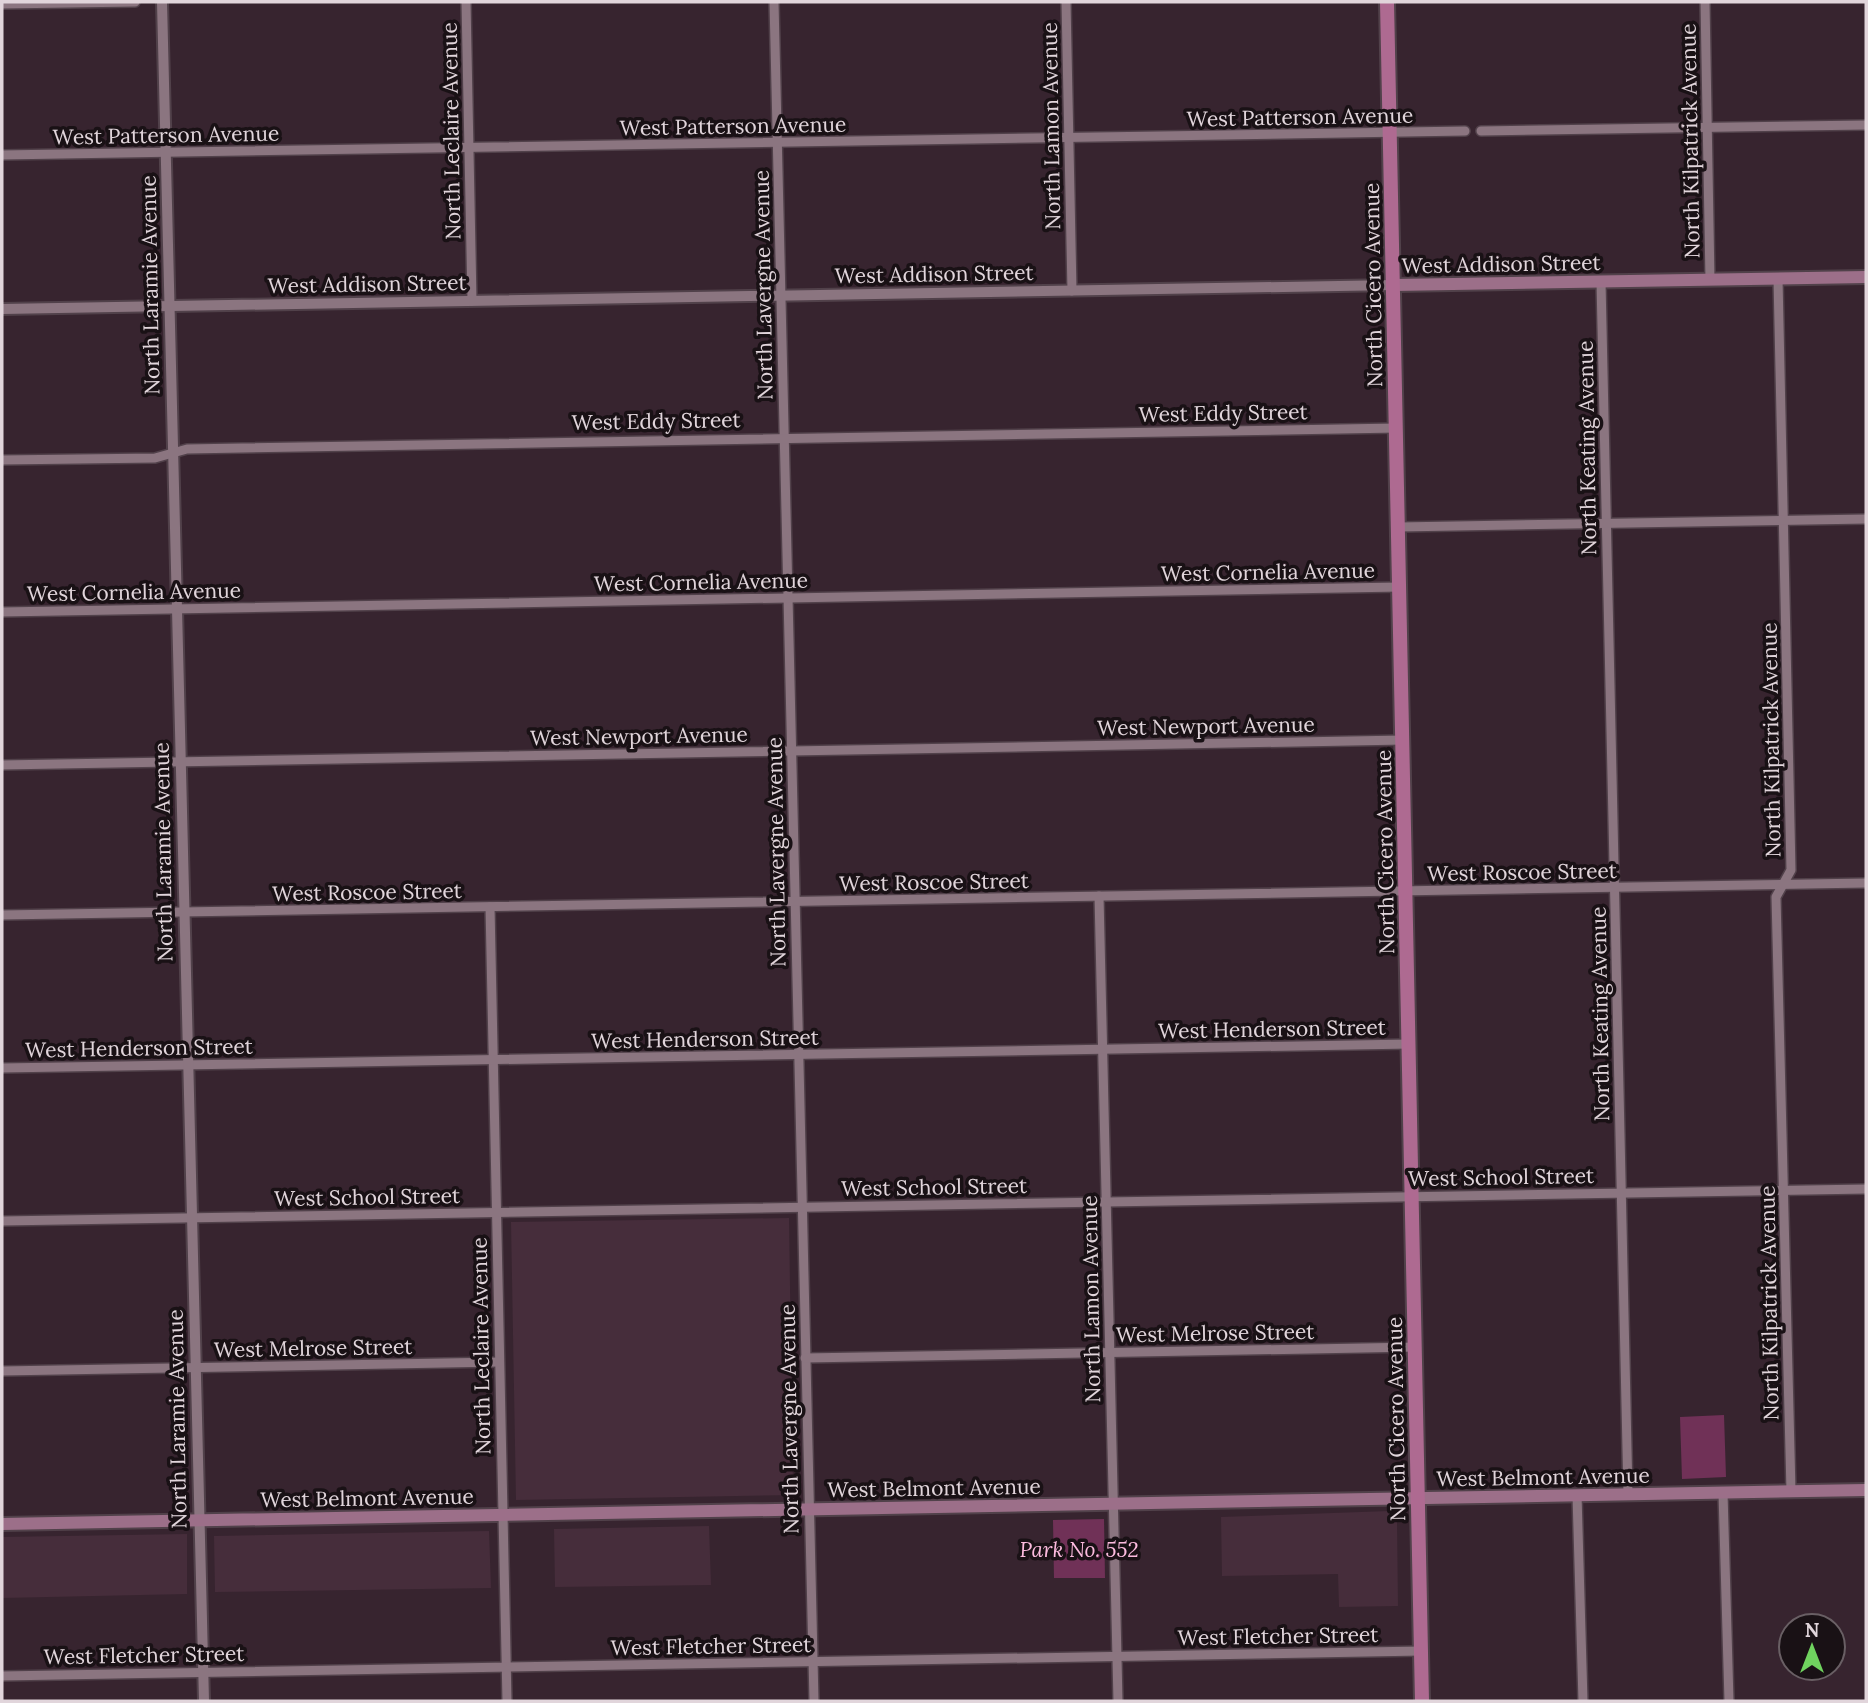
<svg xmlns="http://www.w3.org/2000/svg" width="1868" height="1703" viewBox="0 0 1868 1703" font-family="Lora,serif">
	<style>
		.built { fill: #462d3b }
		.green { fill: #703157 }
		.lines { fill: none; stroke-linecap: round; stroke-linejoin: round }
		.minor-casing { stroke: #51414a; stroke-width: 12 }
		.tertiary-casing { stroke: #51414a; stroke-width: 14 }
		.secondary-casing { stroke: #51414a; stroke-width: 16 }
		.primary-casing { stroke: #51414a; stroke-width: 18 }
		.minor { stroke: #8b7580; stroke-width: 9 }
		.tertiary { stroke: #8b7580; stroke-width: 10 }
		.secondary { stroke: #9c6f89; stroke-width: 12 }
		.primary { stroke: #ae6a91; stroke-width: 14 }
		.labels { text-anchor: middle; dominant-baseline: central; stroke-width: 7; stroke-linejoin: round; paint-order: stroke }
		.street-label { font-size: 21px; fill: #e1d5db; stroke: #191115 }
		.park-label { font-size: 21px; font-style: italic; fill: #fcbbde; stroke: #191115 }
	</style>
	<rect width="100%" height="100%" fill="#37242f"/>
	<g class="built">
		<polygon points="789,1218 793,1495 516,1500 511,1222"/>
		<polygon points="1389,1511 1397,1520 1398,1606 1339,1607 1338,1574 1222,1576 1221,1517"/>
		<polygon points="709,1526 711,1585 555,1587 554,1529"/>
		<polygon points="489,1531 491,1588 215,1592 214,1536"/>
		<polygon points="187,1534 187,1594 2,1598 2,1537"/>
	</g>
	<g class="green">
		<polygon points="1724,1415 1726,1477 1682,1479 1680,1417"/>
		<polygon points="1104,1519 1105,1578 1054,1578 1053,1520"/>
	</g>
	<g class="lines">
		<defs>
			<g id="minor">
				<polyline points="466,2 472,301"/>
				<polyline points="774,2 814,1701"/>
				<polyline points="1066,2 1072,291"/>
				<polyline points="1705,2 1710,280"/>
				<polyline points="2,4 135,2"/>
				<polyline points="1481,131 1866,125"/>
				<polyline points="2,155 1465,131"/>
				<polyline points="1778,279 1791,870 1776,897 1791,1491"/>
				<polyline points="1601,282 1628,1494"/>
				<polyline points="2,460 155,458 187,449 1397,428"/>
				<polyline points="1399,527 1866,519"/>
				<polyline points="2,612 1400,587"/>
				<polyline points="2,765 1404,740"/>
				<polyline points="1099,896 1118,1701"/>
				<polyline points="490,907 507,1701"/>
				<polyline points="2,915 1866,883"/>
				<polyline points="2,1068 1410,1044"/>
				<polyline points="2,1221 1866,1189"/>
				<polyline points="805,1358 1416,1347"/>
				<polyline points="2,1371 499,1362"/>
				<polyline points="1723,1493 1729,1701"/>
				<polyline points="1577,1495 1583,1701"/>
				<polyline points="2,1676 1421,1651"/>
			</g>
			<g id="tertiary">
				<polyline points="162,2 204,1701"/>
				<polyline points="2,309 1394,285"/>
			</g>
			<g id="secondary">
				<polyline points="1394,285 1866,277"/>
				<polyline points="2,1524 1866,1490"/>
			</g>
			<polyline id="primary" points="1387,2 1422,1701"/>
		</defs>
		<use href="#minor" class="minor-casing"/>
		<use href="#tertiary" class="tertiary-casing"/>
		<use href="#secondary" class="secondary-casing"/>
		<use href="#primary" class="primary-casing"/>
		<use href="#minor" class="minor"/>
		<use href="#tertiary" class="tertiary"/>
		<use href="#secondary" class="secondary"/>
		<use href="#primary" class="primary"/>
	</g>
	<g class="labels">
		<g class="street-label">
			<text transform="translate(1300 117) rotate(-1)">West Patterson Avenue</text>
			<text transform="translate(733 126) rotate(-1)">West Patterson Avenue</text>
			<text transform="translate(1051 126) rotate(-91)">North Lamon Avenue</text>
			<text transform="translate(451 131) rotate(-91)">North Leclaire Avenue</text>
			<text transform="translate(166 135) rotate(-1)">West Patterson Avenue</text>
			<text transform="translate(1690 141) rotate(-91)">North Kilpatrick Avenue</text>
			<text transform="translate(1501 264) rotate(-1)">West Addison Street</text>
			<text transform="translate(934 274) rotate(-1)">West Addison Street</text>
			<text transform="translate(367 284) rotate(-1)">West Addison Street</text>
			<text transform="translate(150 285) rotate(-91)">North Laramie Avenue</text>
			<text transform="translate(763 285) rotate(-91)">North Lavergne Avenue</text>
			<text transform="translate(1373 285) rotate(-91)">North Cicero Avenue</text>
			<text transform="translate(1223 413) rotate(-1)">West Eddy Street</text>
			<text transform="translate(656 421) rotate(-1)">West Eddy Street</text>
			<text transform="translate(1587 448) rotate(-91)">North Keating Avenue</text>
			<text transform="translate(1268 572) rotate(-1)">West Cornelia Avenue</text>
			<text transform="translate(701 582) rotate(-1)">West Cornelia Avenue</text>
			<text transform="translate(134 592) rotate(-1)">West Cornelia Avenue</text>
			<text transform="translate(1206 726) rotate(-1)">West Newport Avenue</text>
			<text transform="translate(639 736) rotate(-1)">West Newport Avenue</text>
			<text transform="translate(1771 740) rotate(-91)">North Kilpatrick Avenue</text>
			<text transform="translate(163 852) rotate(-91)">North Laramie Avenue</text>
			<text transform="translate(776 852) rotate(-91)">North Lavergne Avenue</text>
			<text transform="translate(1385 852) rotate(-91)">North Cicero Avenue</text>
			<text transform="translate(1522 872) rotate(-1)">West Roscoe Street</text>
			<text transform="translate(934 882) rotate(-1)">West Roscoe Street</text>
			<text transform="translate(367 892) rotate(-1)">West Roscoe Street</text>
			<text transform="translate(1600 1014) rotate(-91)">North Keating Avenue</text>
			<text transform="translate(1272 1029) rotate(-1)">West Henderson Street</text>
			<text transform="translate(705 1039) rotate(-1)">West Henderson Street</text>
			<text transform="translate(139 1048) rotate(-1)">West Henderson Street</text>
			<text transform="translate(1501 1177) rotate(-1)">West School Street</text>
			<text transform="translate(934 1187) rotate(-1)">West School Street</text>
			<text transform="translate(367 1197) rotate(-1)">West School Street</text>
			<text transform="translate(1091 1299) rotate(-91)">North Lamon Avenue</text>
			<text transform="translate(1769 1303) rotate(-91)">North Kilpatrick Avenue</text>
			<text transform="translate(1215 1333) rotate(-1)">West Melrose Street</text>
			<text transform="translate(481 1346) rotate(-91)">North Leclaire Avenue</text>
			<text transform="translate(313 1348) rotate(-1)">West Melrose Street</text>
			<text transform="translate(177 1419) rotate(-91)">North Laramie Avenue</text>
			<text transform="translate(789 1419) rotate(-91)">North Lavergne Avenue</text>
			<text transform="translate(1396 1419) rotate(-91)">North Cicero Avenue</text>
			<text transform="translate(1543 1477) rotate(-1)">West Belmont Avenue</text>
			<text transform="translate(934 1488) rotate(-1)">West Belmont Avenue</text>
			<text transform="translate(367 1498) rotate(-1)">West Belmont Avenue</text>
			<text transform="translate(1278 1636) rotate(-1)">West Fletcher Street</text>
			<text transform="translate(711 1646) rotate(-1)">West Fletcher Street</text>
			<text transform="translate(144 1655) rotate(-1)">West Fletcher Street</text>
		</g>
		<g class="park-label">
			<text x="1079" y="1549">Park No. 552</text>
		</g>
	</g>
	<rect width="1868" height="1703" fill="none" stroke="#e1d5db" stroke-width="7"/>
	<g transform="translate(1812 1647)"><circle r="33" fill="#191115" stroke="#695f64" stroke-width="2"/>
	<path d="M0-5L12 26L0 18L-12 26Z" fill="#70d35f"/>
	<text y="-10" font-size="19" font-weight="bold" text-anchor="middle" fill="#e1d5db">N</text>
	</g>
</svg>
